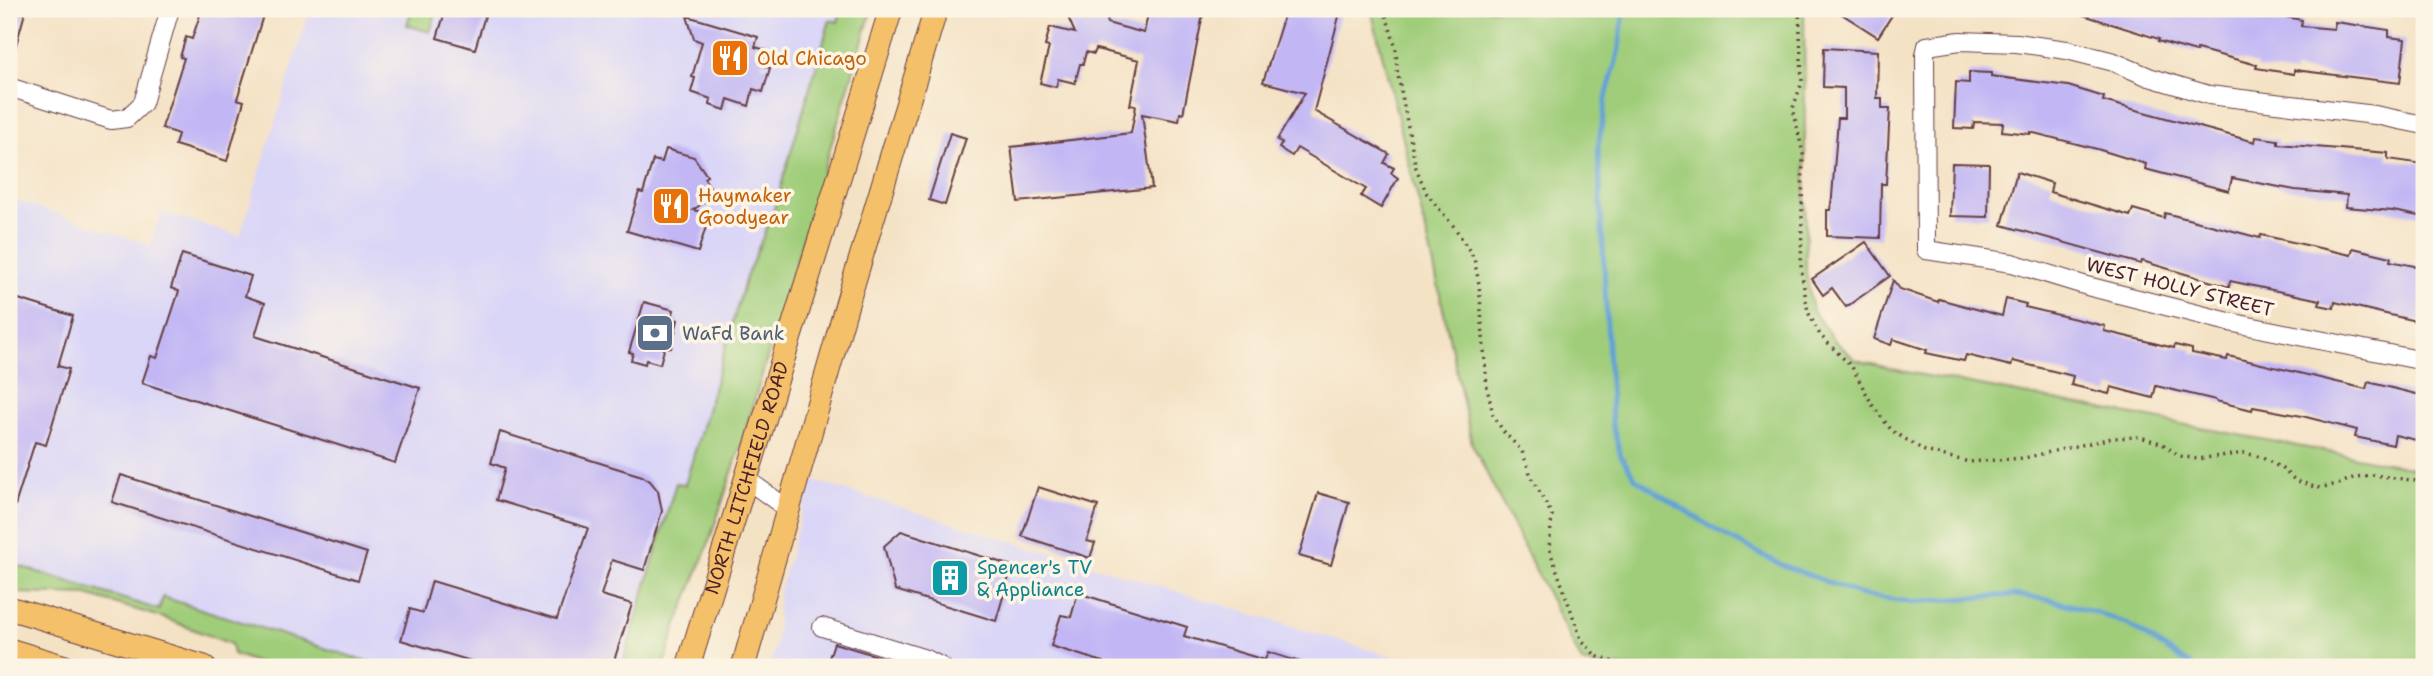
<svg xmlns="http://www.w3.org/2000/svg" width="2433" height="676" viewBox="0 0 2433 676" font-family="'Shantell Sans',sans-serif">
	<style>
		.built { fill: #dad6f7 }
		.green { fill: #a0cd7a; stroke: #757652; stroke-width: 2 }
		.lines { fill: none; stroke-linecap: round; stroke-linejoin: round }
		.stream { stroke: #62a1d4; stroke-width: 5 }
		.building { fill: #c2b7f4 }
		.minor-casing { stroke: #643c42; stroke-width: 20 }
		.major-casing { stroke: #643c42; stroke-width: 25 }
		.path { stroke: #643c42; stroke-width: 3.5; stroke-dasharray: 2 5; stroke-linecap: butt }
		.minor { stroke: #fff; stroke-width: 18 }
		.major { stroke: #f4c16b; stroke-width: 23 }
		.labels { text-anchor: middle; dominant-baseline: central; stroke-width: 7; stroke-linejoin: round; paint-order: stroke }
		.food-label { font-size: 19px; fill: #c56008; stroke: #fcf5e5; text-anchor: start }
		.street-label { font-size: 19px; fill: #4a1f2b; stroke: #fcf5e5 }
		.service-label { font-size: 19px; fill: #4e5e75; stroke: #fcf5e5; text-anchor: start }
		.culture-label { font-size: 19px; fill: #0d838f; stroke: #fcf5e5; text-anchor: start }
	</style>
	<rect width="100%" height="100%" fill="#fcf5e5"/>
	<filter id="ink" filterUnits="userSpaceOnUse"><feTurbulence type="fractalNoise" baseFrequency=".0143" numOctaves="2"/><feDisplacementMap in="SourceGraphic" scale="14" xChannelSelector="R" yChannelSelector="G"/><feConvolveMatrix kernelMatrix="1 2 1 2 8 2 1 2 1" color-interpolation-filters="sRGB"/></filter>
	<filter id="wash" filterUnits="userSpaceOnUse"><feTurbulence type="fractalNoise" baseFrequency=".00686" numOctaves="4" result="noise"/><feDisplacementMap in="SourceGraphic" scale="28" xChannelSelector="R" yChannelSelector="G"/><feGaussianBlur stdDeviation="1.57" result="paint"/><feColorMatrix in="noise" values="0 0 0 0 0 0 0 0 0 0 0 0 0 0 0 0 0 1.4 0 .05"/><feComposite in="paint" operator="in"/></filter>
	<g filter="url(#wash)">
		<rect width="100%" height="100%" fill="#f4e2c5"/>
		<g class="built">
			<polygon points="310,9 841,9 837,22 830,21 772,216 746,277 685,485 676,484 622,667 457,667 419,656 415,667 384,667 164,597 159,610 9,563 9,198 150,245 161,212 240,236"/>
			<polygon points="811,480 1426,667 769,667 776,643 779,593"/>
		</g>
		<g class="green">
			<polygon points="412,9 437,9 430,32 407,25"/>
			<polygon points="841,9 872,9 740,448 707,548 675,629 664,667 622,667 676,483 685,485 746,277 772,216 830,20 838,22"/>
			<polygon points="1371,9 1804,9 1806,273 1813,311 1834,340 1856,360 1901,371 2424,470 2424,667 1600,667 1582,662 1472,444 1430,248"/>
			<polygon points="9,563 159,610 163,597 384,667 270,667 233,654 231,644 164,618 87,595 17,593 9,591"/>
		</g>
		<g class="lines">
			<polyline class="stream" points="1624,9 1619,50 1607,94 1598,147 1612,424 1621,456 1636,479 1727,537 1782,565 1862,595 1911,602 2014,595 2052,600 2098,613 2129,625 2193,667"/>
		</g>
		<g id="blocks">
			<g class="building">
				<polygon points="9,9 26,9 13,56 9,56"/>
				<polygon points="202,9 265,9 237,99 244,101 227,161 175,145 178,134 162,128 184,58 180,57 186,37 192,39"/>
				<polygon points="446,9 487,9 475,49 437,38"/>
				<polygon points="1149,9 1204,9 1183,114 1180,113 1179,121 1142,114 1152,188 1018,202 1011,147 1131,133 1136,106 1130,105 1139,60 1096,49 1094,54 1086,52 1083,64 1080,64 1075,83 1058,79 1056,87 1040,83 1049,47 1045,46 1050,27 1075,33 1068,17 1085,10 1108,17 1107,23 1144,33"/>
				<polygon points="1286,9 1341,9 1314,111 1389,154 1384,163 1394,168 1391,173 1398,178 1381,208 1361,196 1366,189 1297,148 1292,156 1279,148 1282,143 1277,140 1305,93 1263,82"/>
				<polygon points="1834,9 1896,9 1878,37"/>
				<polygon points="2075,9 2245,9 2302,20 2301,26 2334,29 2335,22 2389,30 2389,37 2405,39 2400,83 2294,70 2294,74 2256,68 2257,65 2197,49 2196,52 2158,41 2159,39 2074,12"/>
				<polygon points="687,16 758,37 755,47 766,50 761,65 770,68 763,92 753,89 749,106 728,99 725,110 710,105 711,99 691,92 695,78 692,77 702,42 694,39"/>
				<polygon points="1824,48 1878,51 1877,98 1882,98 1882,108 1890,108 1886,184 1881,184 1880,238 1827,236 1827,210 1830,210 1832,197 1838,118 1844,118 1844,88 1823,87"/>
				<polygon points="1969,72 1991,73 1991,76 2068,86 2104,97 2103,101 2255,142 2256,137 2278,140 2278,144 2388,153 2388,159 2424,164 2424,217 2393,211 2346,207 2347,195 2295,190 2232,178 2229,191 2145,169 2146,164 2097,149 2030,132 2030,134 2002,131 2003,123 1974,122 1973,129 1954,128 1956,82 1969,83"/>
				<polygon points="950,133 966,138 945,205 929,200"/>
				<polygon points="666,149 694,157 707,176 704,178 715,195 693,210 710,214 698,252 627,231 639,192 643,193 653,160 662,162"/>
				<polygon points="1952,163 1989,164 1988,217 1950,216"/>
				<polygon points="2017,172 2052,183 2050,192 2130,216 2133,209 2164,218 2165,213 2260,238 2261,235 2351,255 2353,248 2391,257 2390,261 2424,268 2424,323 2335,302 2334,308 2319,305 2320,300 2230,281 2229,287 2142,261 2141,264 2002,225"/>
				<polygon points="1866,242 1890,276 1846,307 1832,288 1823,295 1812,279"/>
				<polygon points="182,254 251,276 245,296 265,303 255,336 420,388 395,463 142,383 151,356 157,358 179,291 171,288"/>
				<polygon points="1893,280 1900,289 1938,302 1939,299 2002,316 2006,299 2026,304 2025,307 2105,326 2104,331 2174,348 2175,345 2192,349 2192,353 2227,360 2228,356 2366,389 2368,382 2424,396 2424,442 2395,435 2393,445 2355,437 2357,430 2302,416 2253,407 2252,410 2216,401 2216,400 2156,386 2153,398 2111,387 2109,394 2071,385 2073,376 2013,361 2011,366 1966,355 1964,361 1926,353 1927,350 1893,339 1891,345 1874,339"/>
				<polygon points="9,296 73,316 58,366 69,369 46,445 35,442 12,515 9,515"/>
				<polygon points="644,302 674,310 672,318 678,320 671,348 665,346 660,364 646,360 645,364 631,360 633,353 629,352"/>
				<polygon points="500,432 642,476 650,481 658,491 662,511 644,570 612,560 601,595 632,604 612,667 491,667 401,640 410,609 423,613 432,581 557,619 588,528 496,500 505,468 491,463"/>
				<polygon points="121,475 367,553 358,580 112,502"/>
				<polygon points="1038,487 1098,506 1087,541 1095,543 1090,558 1022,536"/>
				<polygon points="1318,493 1349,502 1331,565 1299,556"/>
				<polygon points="901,531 1012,566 996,621 895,590 884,546"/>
				<polygon points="1078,593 1187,627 1184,636 1265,660 1268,652 1306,664 1306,667 1102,667 1103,662 1051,646 1061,615 1071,617"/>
				<polygon points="834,643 914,667 826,667"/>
			</g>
		</g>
	</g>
	<g filter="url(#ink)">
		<use href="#blocks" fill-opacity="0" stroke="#643c42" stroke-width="2"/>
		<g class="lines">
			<defs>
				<g id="minor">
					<polyline points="9,87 111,120 127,118 143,103 170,9"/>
					<polyline points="2424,125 2375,115 2209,95 2149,77 2114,62 2067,50 2017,43 1960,41 1927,46 1925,55 1926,250 2012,263 2087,286 2229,322 2424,361"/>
					<polyline points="746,479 789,510"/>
					<polyline points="822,627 926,659 942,667"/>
				</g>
				<g id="major">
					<polyline points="9,608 204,667"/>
					<polyline points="9,650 65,667"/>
					<path id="s1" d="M 688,667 L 891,9"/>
					<polyline points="743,667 847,304 936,9"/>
				</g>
			</defs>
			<use href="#minor" class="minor-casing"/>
			<use href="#major" class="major-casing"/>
			<g class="path">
				<polyline points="1384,9 1396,48 1397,70 1416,168 1427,194 1455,228 1474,258 1479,284 1487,388 1493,414 1503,431 1522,451 1531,476 1552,515 1549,548 1581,639 1596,656 1628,667"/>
				<polyline points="1799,9 1802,82 1793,108 1803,154 1801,270 1808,312 1820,335 1852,367 1873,406 1892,431 1925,451 1969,462 2024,458 2112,438 2140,437 2161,443 2180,456 2197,459 2245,453 2261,457 2281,468 2295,480 2317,488 2339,484 2355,477 2374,475 2424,482"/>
			</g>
			<use href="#minor" class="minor"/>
			<use href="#major" class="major"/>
		</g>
	</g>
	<defs>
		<symbol id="restaurant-square" viewBox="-11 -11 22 22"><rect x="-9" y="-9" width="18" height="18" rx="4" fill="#e8710a" stroke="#fcf5e5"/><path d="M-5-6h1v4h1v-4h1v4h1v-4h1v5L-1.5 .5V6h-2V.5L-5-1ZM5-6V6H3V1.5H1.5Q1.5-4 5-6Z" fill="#fff"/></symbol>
		<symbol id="bank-square" viewBox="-11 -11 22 22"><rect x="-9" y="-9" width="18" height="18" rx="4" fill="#5c6f8a" stroke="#fcf5e5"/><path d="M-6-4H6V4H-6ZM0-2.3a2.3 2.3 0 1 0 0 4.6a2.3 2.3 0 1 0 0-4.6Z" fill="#fff"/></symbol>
		<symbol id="building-square" viewBox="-11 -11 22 22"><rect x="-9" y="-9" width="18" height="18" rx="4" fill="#0f9aa8" stroke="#fcf5e5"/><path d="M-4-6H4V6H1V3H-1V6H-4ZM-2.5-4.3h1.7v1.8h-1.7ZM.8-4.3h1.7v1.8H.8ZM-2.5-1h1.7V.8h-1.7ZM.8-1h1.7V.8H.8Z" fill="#fff"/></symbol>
	</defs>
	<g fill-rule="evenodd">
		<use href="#restaurant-square" x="708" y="36" width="44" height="44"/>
		<use href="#restaurant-square" x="649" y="184" width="44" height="44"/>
		<use href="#bank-square" x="633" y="311" width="44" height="44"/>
		<use href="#building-square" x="928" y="556" width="44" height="44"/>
	</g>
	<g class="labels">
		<g class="food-label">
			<text x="757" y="58">Old Chicago</text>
			<text x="698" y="195">Haymaker<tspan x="698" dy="22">Goodyear</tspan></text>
		</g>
		<g class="street-label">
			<text transform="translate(2180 287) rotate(14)">WEST HOLLY STREET</text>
			<text stroke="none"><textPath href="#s1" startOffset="198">NORTH LITCHFIELD ROAD</textPath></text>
		</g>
		<g class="service-label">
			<text x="682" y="333">WaFd Bank</text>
		</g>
		<g class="culture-label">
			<text x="977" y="567">Spencer's TV<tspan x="977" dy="22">&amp; Appliance</tspan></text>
		</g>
	</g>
	<rect width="2433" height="676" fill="none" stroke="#fcf5e5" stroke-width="35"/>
</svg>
